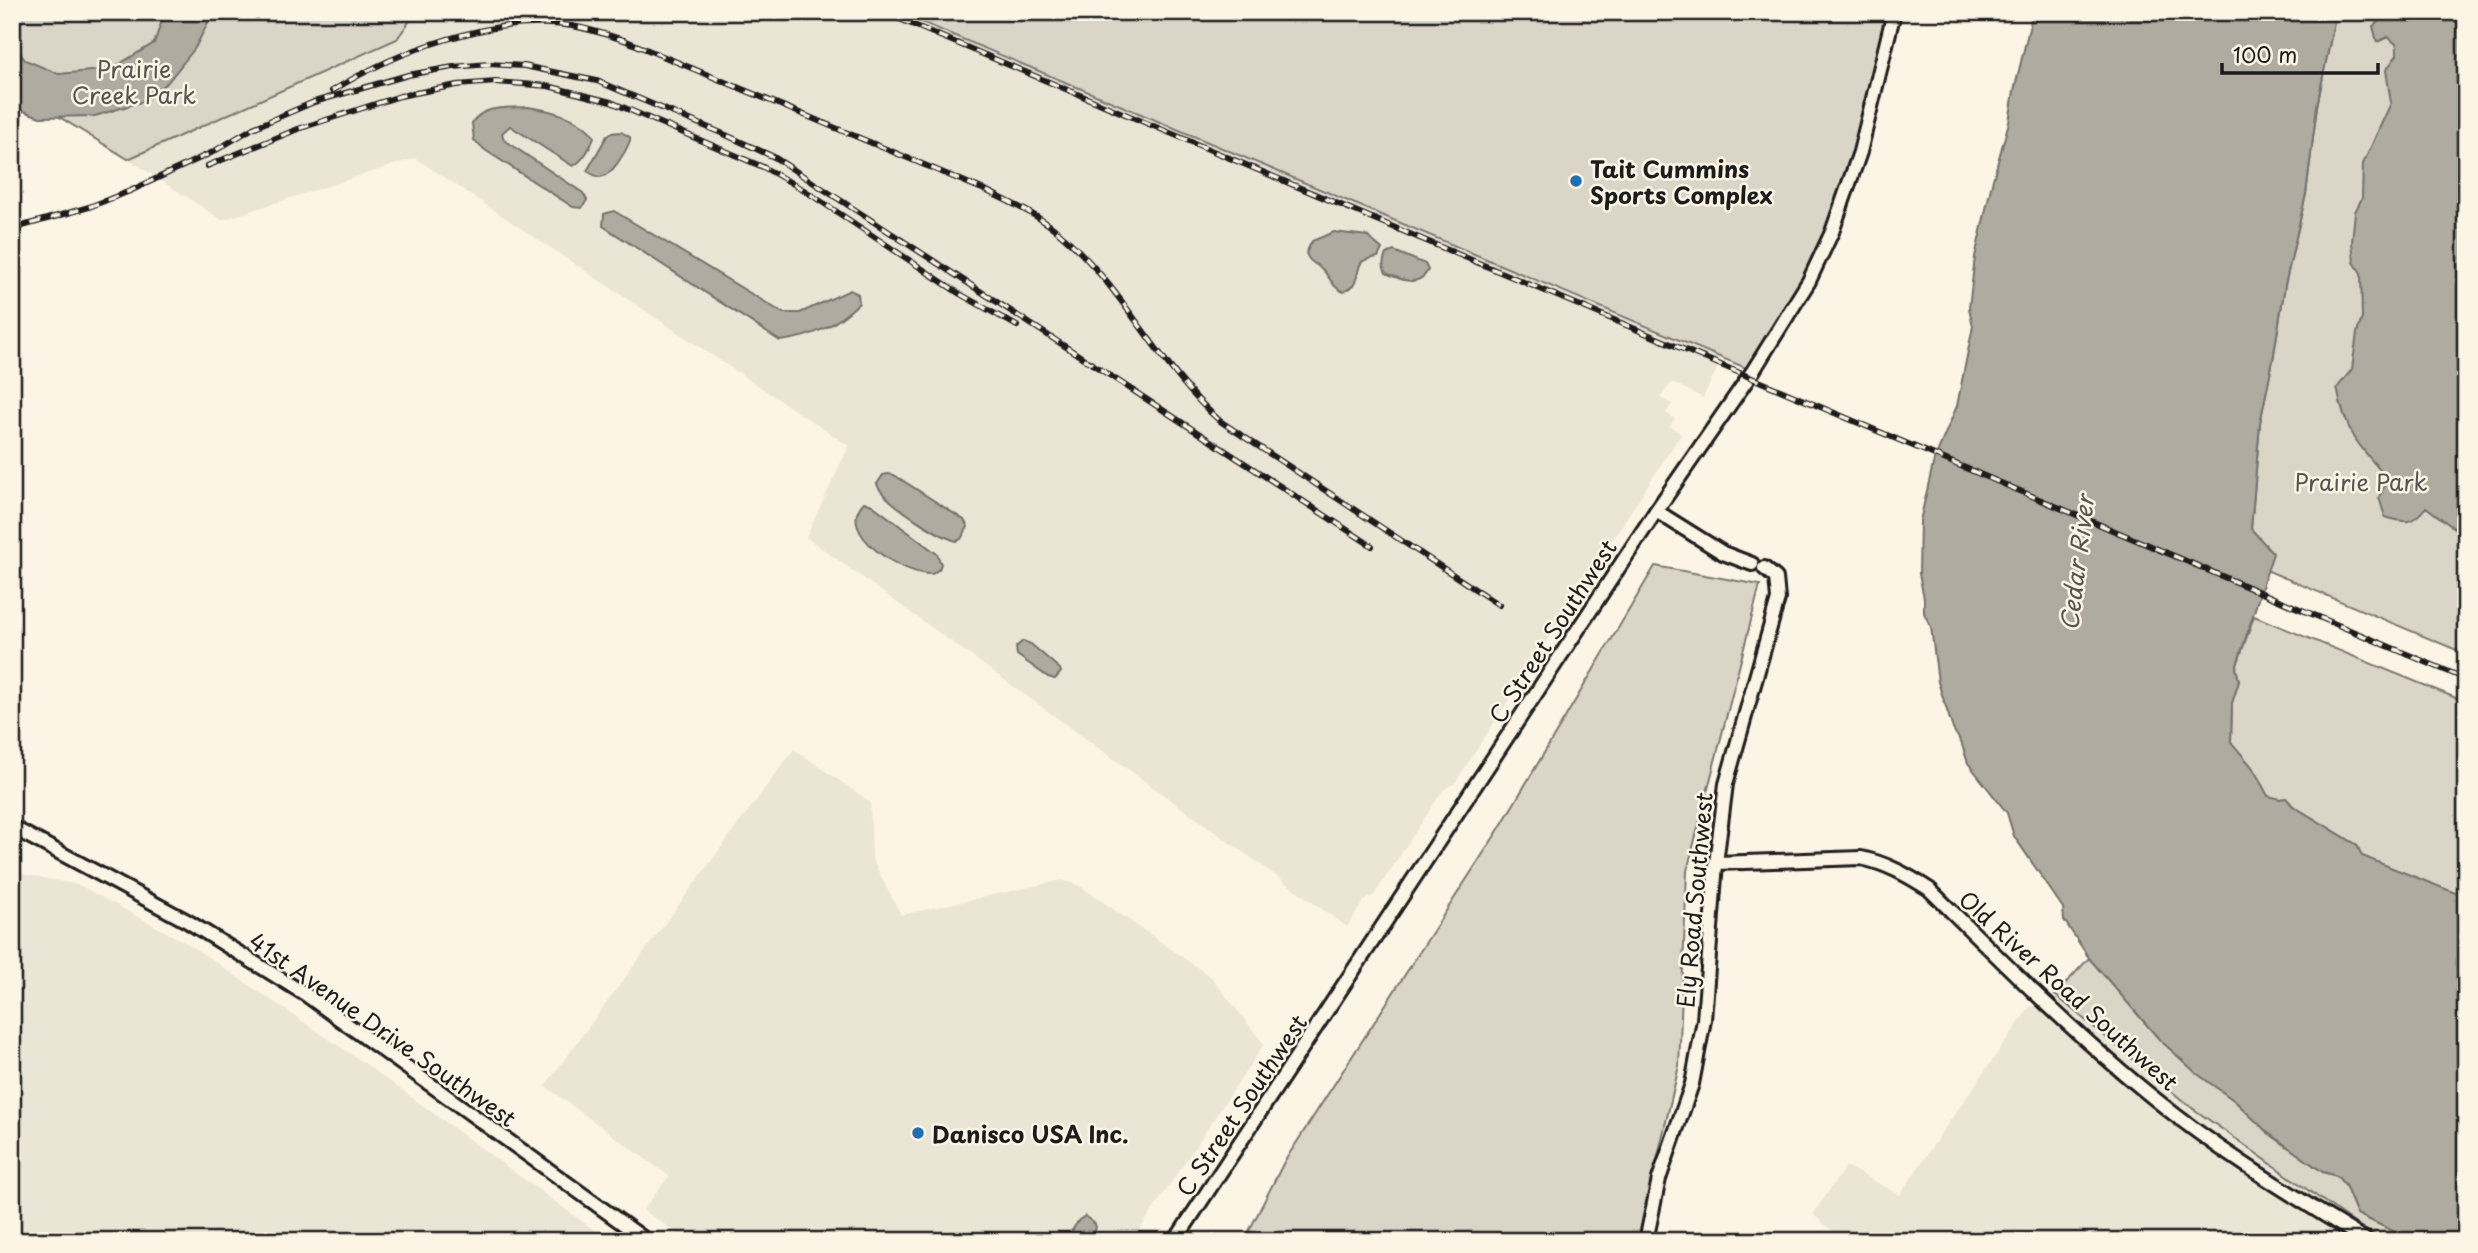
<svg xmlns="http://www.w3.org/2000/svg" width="2478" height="1253" viewBox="0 0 2478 1253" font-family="'Playpen Sans',sans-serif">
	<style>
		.built { fill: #ebe5d6 }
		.green { fill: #dbd5c8; stroke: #7c7872; stroke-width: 2 }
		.water { fill: #b0aba1; stroke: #75726c; stroke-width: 2 }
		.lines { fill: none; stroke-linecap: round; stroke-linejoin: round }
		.secondary-casing { stroke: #1c1c1c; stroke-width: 18 }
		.secondary { stroke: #fcf5e5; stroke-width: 12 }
		.rail-casing { stroke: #1c1c1c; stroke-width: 6 }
		.rail { stroke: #fcf5e5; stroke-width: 3.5; stroke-dasharray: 10; stroke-linecap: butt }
		.poi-dot { fill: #1f6fb2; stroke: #fcf5e5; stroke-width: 2.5 }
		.labels { text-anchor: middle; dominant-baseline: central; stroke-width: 5; stroke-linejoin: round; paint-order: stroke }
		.park-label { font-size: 23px; fill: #555450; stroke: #fcf5e5 }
		.poi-label { font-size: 23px; font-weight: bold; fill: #1c1c1c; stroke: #fcf5e5; text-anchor: start }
		.street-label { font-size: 23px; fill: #1c1c1c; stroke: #fcf5e5 }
		.water-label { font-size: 24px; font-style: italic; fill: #575551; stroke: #fcf5e5 }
	</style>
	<rect width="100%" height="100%" fill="#fcf5e5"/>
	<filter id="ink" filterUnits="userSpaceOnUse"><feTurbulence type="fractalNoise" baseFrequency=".0143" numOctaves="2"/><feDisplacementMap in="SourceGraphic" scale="14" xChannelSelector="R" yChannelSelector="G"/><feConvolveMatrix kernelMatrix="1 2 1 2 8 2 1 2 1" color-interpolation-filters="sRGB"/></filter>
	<g filter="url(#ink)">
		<g class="built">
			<polygon points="416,12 898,12 1722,358 1703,398 1672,382 1660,398 1672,404 1666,413 1675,419 1670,426 1681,434 1455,783 1443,790 1374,895 1364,901 1347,927 806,537 849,446 415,158 222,220 128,159 397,39"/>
			<polygon points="794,749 870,802 872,859 901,915 1062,880 1080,886 1211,977 1264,1044 1132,1241 689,1241 643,1210 669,1176 545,1086"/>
			<polygon points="12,872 79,885 190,945 367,1065 609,1241 12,1241"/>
			<polygon points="2055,995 2188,1105 2353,1222 2385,1241 1844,1241 1813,1214 1846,1166 1900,1195 1942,1132 2029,1008"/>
		</g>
		<g class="green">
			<polygon points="12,12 416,12 397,39 128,159 12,88"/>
			<polygon points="898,12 1894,12 1832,232 1753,371"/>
			<polygon points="2336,12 2466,12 2466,654 2266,570 2272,553 2251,529 2260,423 2273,360 2285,285 2306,194 2317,106"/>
			<polygon points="1655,566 1760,585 1687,871 1679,1066 1638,1241 1244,1241 1284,1162 1499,829"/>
			<polygon points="2254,616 2466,702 2466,902 2458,894 2361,856 2357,845 2293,806 2286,798 2280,799 2267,796 2253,768 2231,743 2232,703 2239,681 2236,668"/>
			<polygon points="2089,958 2159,1039 2196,1072 2235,1101 2267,1132 2323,1172 2337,1176 2345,1185 2357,1214 2414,1241 2385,1241 2353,1222 2188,1105 2055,995"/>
		</g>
		<g class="water">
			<polygon points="165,12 210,12 209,21 195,48 167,83 144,101 95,116 40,117 12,107 12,42 25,60 59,74 111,69 154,43"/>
			<polygon points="2033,12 2336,12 2317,106 2306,194 2285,285 2273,360 2260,423 2251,529 2273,553 2236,668 2239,681 2232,703 2231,742 2253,768 2268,796 2280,799 2286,798 2293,806 2357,845 2362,856 2458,894 2466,902 2466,1241 2414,1241 2357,1214 2345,1185 2337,1176 2323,1172 2267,1132 2235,1101 2196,1073 2159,1039 2089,958 2064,920 2063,908 2014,836 2007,813 1968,763 1961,742 1953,729 1938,682 1931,627 1924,613 1924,598 1919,574 1920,521 1934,460 1957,406 1973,326 1969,308 1975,257 1992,183 2009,122 2014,91"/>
			<path d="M 2389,12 L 2466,12 L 2466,541 L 2455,529 L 2426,507 C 2412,525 2406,523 2385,517 L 2379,497 L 2388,479 C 2358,445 2346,433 2337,388 L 2352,369 L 2357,333 L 2362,318 L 2361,273 L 2354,262 L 2352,242 L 2355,212 L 2362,198 L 2363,164 L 2391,103 L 2386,70 L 2397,55 L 2397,45 L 2388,37 L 2377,42 L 2373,26 Z"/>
			<path d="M 528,107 C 550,110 580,117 594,136 C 592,146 582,162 573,166 L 510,126 L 502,133 L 504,140 L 583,193 L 587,200 L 582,208 L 573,207 L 485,150 L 474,140 L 472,123 C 483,105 508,108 528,107 Z"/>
			<path d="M 621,132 L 630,137 L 630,141 C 626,151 611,178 599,177 C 596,176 590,173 587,171 L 607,136 L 611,133 Z"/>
			<path d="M 614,211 L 783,313 L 800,313 L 850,290 L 858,294 L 859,303 C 835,326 813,337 780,341 L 603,226 L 604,214 Z"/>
			<path d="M 1334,232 L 1367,236 L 1382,249 L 1378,257 C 1353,261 1363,264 1354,285 L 1344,292 C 1333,288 1331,279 1323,270 C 1316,263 1309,263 1306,253 L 1312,241 Z"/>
			<path d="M 1394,251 L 1425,264 L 1428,270 C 1419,288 1401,280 1386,273 C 1382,266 1383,261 1386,254 Z"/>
			<path d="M 888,474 L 894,475 L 964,520 L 968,527 L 961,539 L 957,541 C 940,537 882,501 877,484 L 883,475 Z"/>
			<path d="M 864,502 L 872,505 L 937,554 L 941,564 L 939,569 L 932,574 C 906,576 833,534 864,502 Z"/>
			<polygon points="1023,641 1031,644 1060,669 1061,672 1055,679 1048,677 1017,655 1016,647"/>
			<polygon points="1085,1216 1095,1224 1096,1228 1089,1241 1065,1241 1079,1220"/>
		</g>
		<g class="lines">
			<defs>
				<g id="secondary">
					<polyline points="1656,511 1723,553 1752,564"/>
					<polyline points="12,827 187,921 305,994 647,1241"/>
					<path d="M 1716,863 L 1861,858 C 1886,863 1907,875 1929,889 C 2002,961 2075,1035 2155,1099 C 2221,1153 2294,1196 2367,1241"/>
					<polyline points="1175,1241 1656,511 1753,371 1809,281 1832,232 1860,152 1894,12"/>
					<polyline points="1646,1241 1659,1179 1692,1084 1704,1020 1716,863 1726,784 1778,599 1776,578 1764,568"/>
				</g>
			</defs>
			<use href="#secondary" class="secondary-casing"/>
			<use href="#secondary" class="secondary"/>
			<defs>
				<g id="rail">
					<polyline points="883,12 2466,679"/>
					<path d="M 332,91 C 396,51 496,14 572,26 C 590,29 607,35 624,40 L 987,191 C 1011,203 1036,214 1057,231 C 1122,284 1157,366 1220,421 L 1499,605"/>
					<polyline points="207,166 298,129 400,96 457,85 496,82 548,86 611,102 763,167 804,190 960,294 1017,326"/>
					<polyline points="12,229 89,207 130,191 213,152 253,128 314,102 408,75 453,67 489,64 524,66 597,81 726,135 774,157 1372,546"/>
				</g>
			</defs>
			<use href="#rail" class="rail-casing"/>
			<use href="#rail" class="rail"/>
		</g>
	</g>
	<g class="poi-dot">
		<circle cx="1576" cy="181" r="7"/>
		<circle cx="918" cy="1133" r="7"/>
	</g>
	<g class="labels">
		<g class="park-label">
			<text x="134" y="68">Prairie<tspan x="134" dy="26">Creek Park</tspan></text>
			<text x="2361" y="481">Prairie Park</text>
		</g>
		<g class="poi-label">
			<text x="1590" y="168">Tait Cummins<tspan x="1590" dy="26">Sports Complex</tspan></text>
			<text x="932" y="1133">Danisco USA Inc.</text>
		</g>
		<g class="street-label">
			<text transform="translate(1552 631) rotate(-57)">C Street Southwest</text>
			<text transform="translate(1694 900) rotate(-85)">Ely Road Southwest</text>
			<text transform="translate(2069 990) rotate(42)">Old River Road Southwest</text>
			<text transform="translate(383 1029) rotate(35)">41st Avenue Drive Southwest</text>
			<text transform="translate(1241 1105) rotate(-56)">C Street Southwest</text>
		</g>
		<g class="water-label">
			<text transform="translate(2076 563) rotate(-83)">Cedar River</text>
		</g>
	</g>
	<rect width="2478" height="1253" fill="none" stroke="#fcf5e5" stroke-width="42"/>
	<rect x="21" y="21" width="2436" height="1211" fill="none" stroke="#1c1c1c" stroke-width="2.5" filter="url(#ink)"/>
	<path d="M2222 63v10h156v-10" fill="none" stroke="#1c1c1c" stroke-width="3.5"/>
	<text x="2233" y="63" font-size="21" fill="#1c1c1c" stroke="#fcf5e5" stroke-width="5" paint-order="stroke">100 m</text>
</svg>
